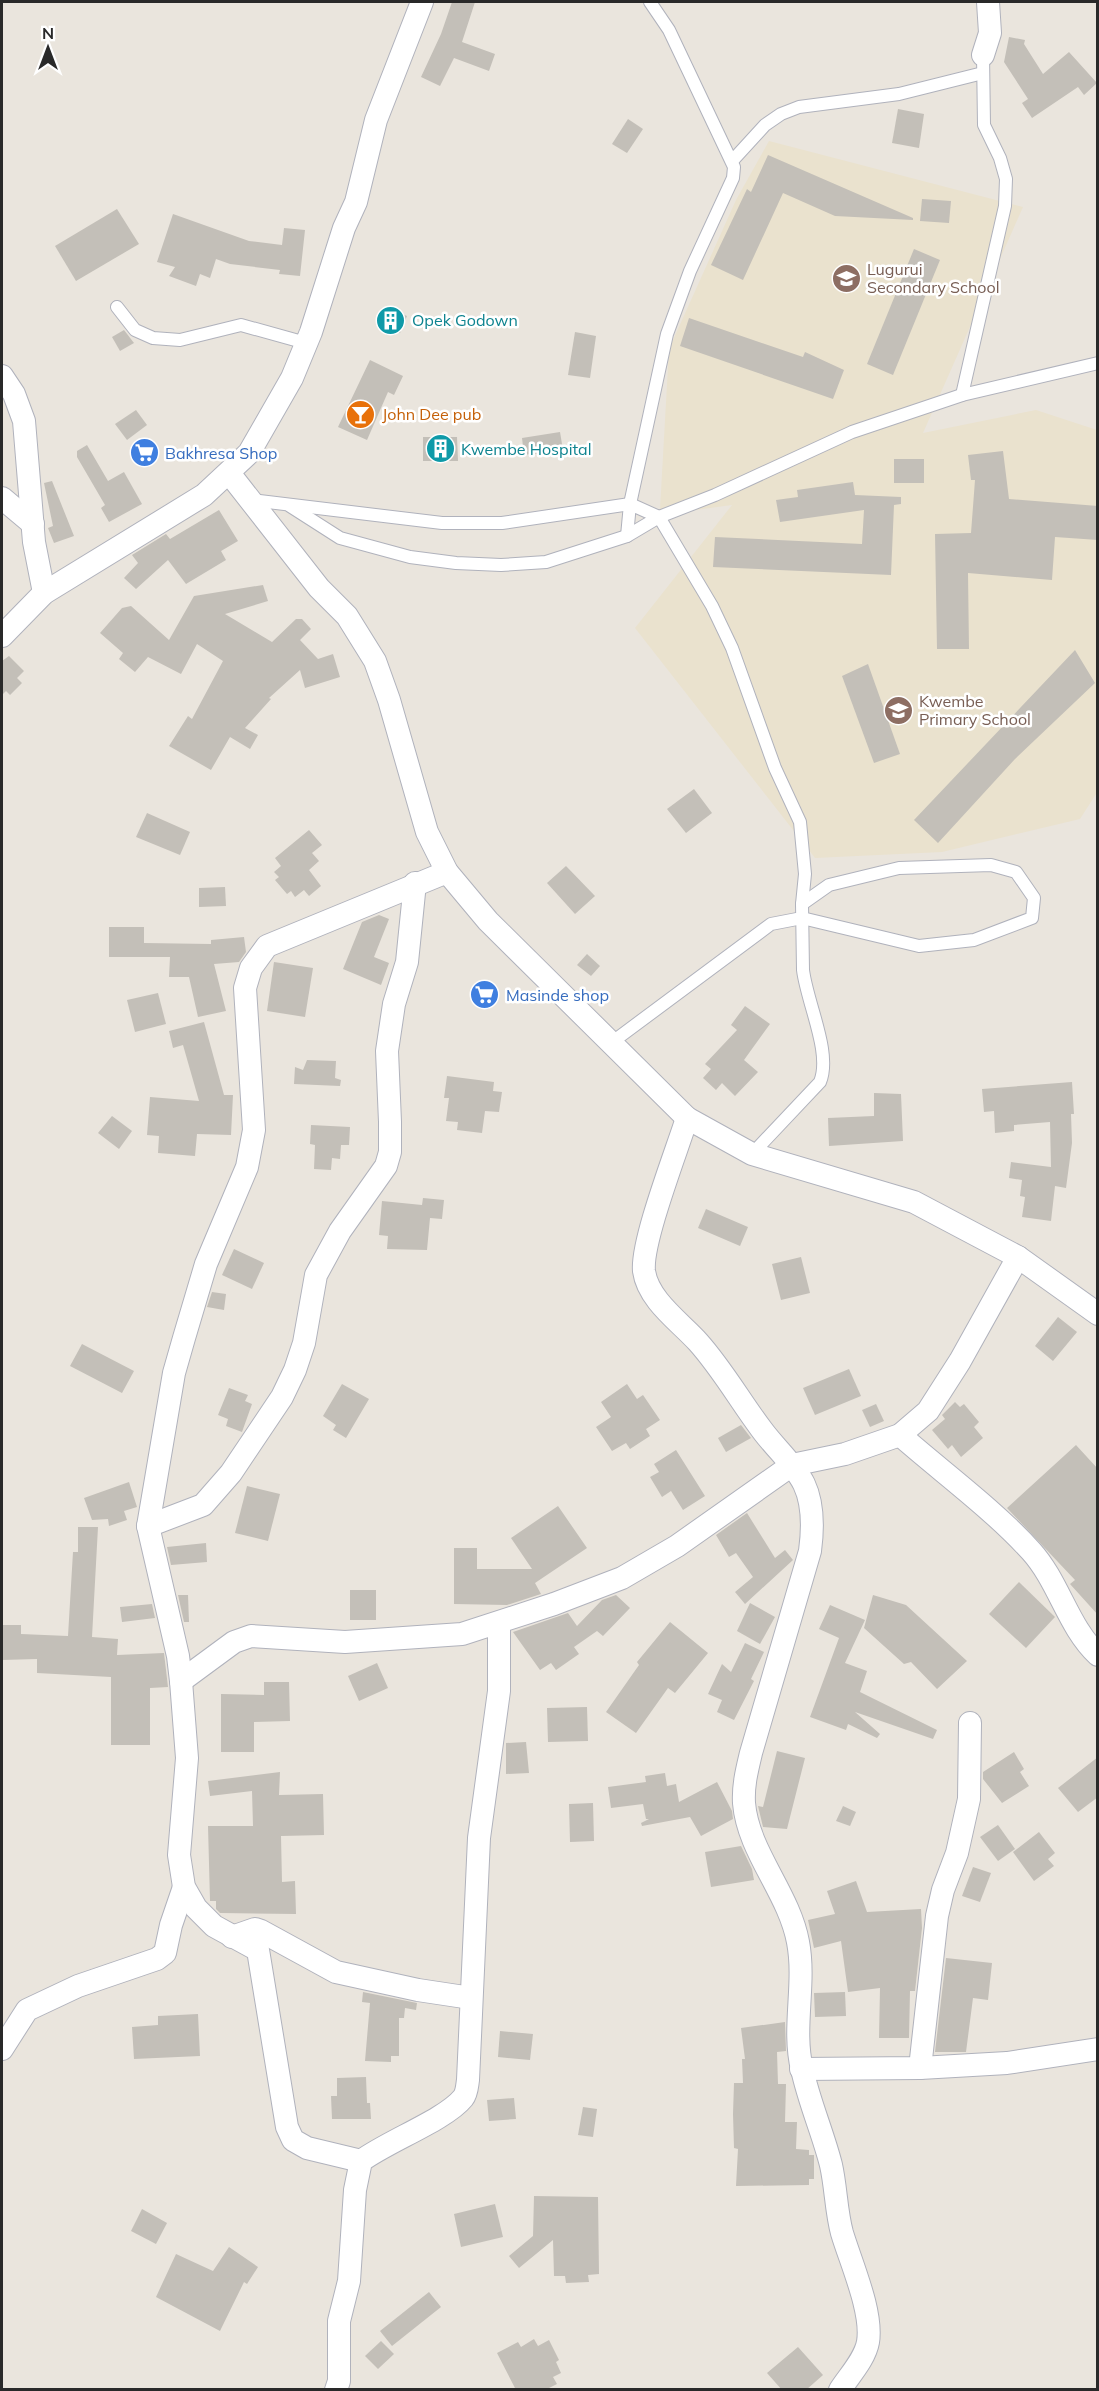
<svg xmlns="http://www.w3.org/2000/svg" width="1099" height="2391" viewBox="0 0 1099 2391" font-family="Mulish,sans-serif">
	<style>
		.education { fill: #eae2ce }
		.building { fill: #c3bfb8 }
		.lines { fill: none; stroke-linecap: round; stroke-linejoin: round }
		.service-casing { stroke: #b0b2bc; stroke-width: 14 }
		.minor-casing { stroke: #b0b2bc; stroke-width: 24 }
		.service { stroke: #fff; stroke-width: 12 }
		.minor { stroke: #fff; stroke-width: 22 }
		.labels { text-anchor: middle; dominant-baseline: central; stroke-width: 5; stroke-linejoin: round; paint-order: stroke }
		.education-label { font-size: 16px; fill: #785e54; stroke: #fff; text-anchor: start }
		.culture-label { font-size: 16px; fill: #0d838f; stroke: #fff; text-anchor: start }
		.food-label { font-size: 16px; fill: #c56008; stroke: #fff; text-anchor: start }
		.shop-label { font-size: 16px; fill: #366cbe; stroke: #fff; text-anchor: start }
	</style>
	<rect width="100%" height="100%" fill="#eae5dd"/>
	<polygon class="education" points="769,141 1023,207 923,433 1036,410 1097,430 1098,791 1080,819 942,852 815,858 635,628 732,505 674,513 659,527 669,349 736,200"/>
	<g class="building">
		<polygon points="452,2 475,2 462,42 495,54 489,71 454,58 440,86 421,77 441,34"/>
		<polygon points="1009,37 1025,40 1024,44 1043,74 1069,52 1097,83 1084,95 1078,87 1032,118 1022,103 1028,99 1004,62"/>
		<polygon points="898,109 924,114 919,148 892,143"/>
		<polygon points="628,119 643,129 627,153 612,144"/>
		<polygon points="768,155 913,218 913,220 835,216 783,193 743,280 711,265 747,189 751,192"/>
		<polygon points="922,199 951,201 949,223 920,221"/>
		<polygon points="117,209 139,244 76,281 55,246"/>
		<polygon points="173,214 249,241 282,245 284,228 305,230 300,276 279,274 280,270 230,264 216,259 210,278 200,274 196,286 169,276 175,267 157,262"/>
		<polygon points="914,249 940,260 893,375 867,364"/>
		<polygon points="385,307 407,316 400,333 378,325"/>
		<polygon points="689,318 803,357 805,352 844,370 833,399 680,346"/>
		<polygon points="124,330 134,343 120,351 112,337"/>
		<polygon points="575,332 596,336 590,378 568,375"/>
		<polygon points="370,360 403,376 394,395 388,392 367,440 338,427"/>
		<polygon points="136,410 147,425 127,440 115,424"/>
		<polygon points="560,432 563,450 524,455 522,438"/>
		<polygon points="423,437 457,437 458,461 423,461"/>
		<polygon points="87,445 108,481 124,472 142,504 109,522 101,508 105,505 77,457 77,451"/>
		<polygon points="1003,451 1009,499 1098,506 1098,540 1055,537 1052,580 968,573 969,649 937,649 935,534 971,533 975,480 971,480 968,455"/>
		<rect x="894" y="459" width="30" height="24"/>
		<polygon points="52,481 74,536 54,543 48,528 53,526 44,483"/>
		<polygon points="853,482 855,495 901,497 901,504 894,505 891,575 713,567 715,537 862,544 864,510 780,522 776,500 798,497 797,490"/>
		<polygon points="219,510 238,541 221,551 226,560 186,584 168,560 136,589 124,578 138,563 132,555 166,534 170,539"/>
		<polygon points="263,585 268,601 225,614 272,642 296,619 302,619 311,629 300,640 318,659 333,654 340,677 305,688 300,670 269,698 271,699 245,728 258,735 250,749 230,737 211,770 169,746 188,716 192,719 223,661 197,644 181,674 148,657 135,672 119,659 123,653 100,633 122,608 131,606 169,640 194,596"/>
		<polygon points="1075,650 1095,683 1015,759 938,843 914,820"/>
		<polygon points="9,656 24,671 17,678 22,683 10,695 6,691 2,695 2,661"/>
		<polygon points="868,664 900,754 874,763 842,676"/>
		<polygon points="694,789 712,813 686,833 667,809"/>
		<polygon points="147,813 190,832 180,855 136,837"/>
		<polygon points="309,830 322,845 312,853 319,861 309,870 321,886 309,896 304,890 295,897 291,891 287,894 275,880 279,877 274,872 281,866 275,858"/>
		<polygon points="566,866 595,896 575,914 547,883"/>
		<polygon points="225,887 226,906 199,907 199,888"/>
		<polygon points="379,915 389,919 374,957 389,963 381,985 343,969 362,922"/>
		<polygon points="109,927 144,927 144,943 211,944 211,940 244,937 246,952 239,962 214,964 226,1011 198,1017 189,977 169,977 170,957 109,957"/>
		<polygon points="587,954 600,966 591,976 577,965"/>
		<polygon points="274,962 313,968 305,1017 267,1011"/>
		<polygon points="158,993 166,1024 135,1032 127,1000"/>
		<polygon points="745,1006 770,1024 744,1060 758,1072 735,1096 722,1083 716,1090 703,1078 711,1069 705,1064 737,1030 731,1025"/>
		<polygon points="204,1022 224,1095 233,1095 231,1135 197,1134 195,1156 158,1153 159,1136 147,1135 150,1097 199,1101 183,1045 173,1048 169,1031"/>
		<polygon points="307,1060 336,1061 335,1078 341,1080 340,1086 294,1084 295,1067 303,1070"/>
		<polygon points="447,1076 494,1082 493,1091 502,1092 499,1112 485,1111 482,1133 457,1130 458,1122 446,1121 449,1098 444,1098"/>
		<polygon points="1072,1082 1074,1114 1071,1114 1072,1143 1066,1188 1055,1186 1051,1221 1022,1217 1025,1197 1020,1196 1022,1180 1009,1178 1011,1162 1051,1167 1050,1122 1014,1125 1014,1131 995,1133 994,1111 984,1112 982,1089"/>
		<polygon points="874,1093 901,1094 903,1141 829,1146 828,1118 874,1116"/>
		<polygon points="112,1116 132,1131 119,1149 98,1133"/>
		<polygon points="311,1125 350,1127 349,1145 341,1145 340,1159 332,1158 331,1170 314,1169 315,1145 310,1144"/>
		<polygon points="423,1198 444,1200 442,1219 430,1218 427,1250 387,1249 388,1236 379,1235 382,1201 422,1205"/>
		<polygon points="706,1209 748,1227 740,1246 698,1228"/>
		<polygon points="234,1249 264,1263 252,1289 222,1275"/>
		<polygon points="801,1257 810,1293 781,1300 772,1264"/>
		<polygon points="212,1292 226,1294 224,1310 207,1307"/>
		<polygon points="1058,1317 1077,1332 1053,1361 1035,1346"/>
		<polygon points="82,1344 134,1371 122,1393 70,1366"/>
		<polygon points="849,1369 861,1396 815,1415 803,1388"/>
		<polygon points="342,1384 369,1399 346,1438 333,1430 336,1425 323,1416"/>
		<polygon points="627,1384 637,1399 643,1395 660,1420 646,1429 650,1436 630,1449 626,1443 612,1451 596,1427 611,1417 601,1402"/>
		<polygon points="229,1388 248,1395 245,1401 252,1404 242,1432 226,1426 228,1419 218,1415"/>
		<polygon points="955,1402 960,1407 964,1404 979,1422 974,1427 983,1438 961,1457 952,1445 948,1449 932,1430 945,1419 942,1415"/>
		<polygon points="876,1404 884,1421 870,1427 862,1410"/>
		<polygon points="741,1425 751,1438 726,1452 718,1438"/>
		<polygon points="1076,1445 1098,1469 1098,1615 1070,1584 1075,1580 1007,1508"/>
		<polygon points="676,1450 705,1496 683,1510 671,1491 662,1497 650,1477 659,1472 654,1464"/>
		<polygon points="129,1482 137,1507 124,1511 127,1520 109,1526 108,1519 92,1520 84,1498"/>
		<polygon points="247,1486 280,1494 268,1541 235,1533"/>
		<polygon points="558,1506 587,1548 535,1583 541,1594 507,1605 454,1604 454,1548 477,1548 477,1569 532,1569 511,1538"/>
		<polygon points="747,1513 775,1558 785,1550 793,1560 745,1604 735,1592 753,1577 736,1553 729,1557 716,1535"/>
		<polygon points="78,1527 98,1527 92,1637 118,1639 117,1655 164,1653 168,1687 150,1688 150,1745 111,1745 111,1677 37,1673 37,1659 2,1660 2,1625 21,1625 21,1634 68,1636 73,1552 78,1552"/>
		<polygon points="206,1543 207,1562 171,1565 167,1547"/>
		<polygon points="1019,1582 1055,1617 1026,1648 989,1614"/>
		<rect x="350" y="1590" width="26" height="30"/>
		<polygon points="178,1595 188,1595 189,1622 184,1622"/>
		<polygon points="616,1595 630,1608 603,1636 597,1631 574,1647 579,1654 556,1670 551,1663 540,1670 513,1632 568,1613 577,1626 602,1600"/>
		<polygon points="873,1595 906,1605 967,1661 937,1689 911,1662 904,1664 864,1628"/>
		<polygon points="750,1603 775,1617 760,1644 737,1631"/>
		<polygon points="152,1604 155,1618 122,1622 120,1607"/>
		<polygon points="830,1605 865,1620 845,1663 867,1671 860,1692 937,1730 933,1739 855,1712 880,1734 877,1738 848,1724 846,1730 810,1717 839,1638 819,1629"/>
		<polygon points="670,1622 708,1653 675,1693 668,1688 636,1733 606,1712 639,1665 637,1662"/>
		<polygon points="745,1643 764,1652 751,1679 754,1681 734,1720 717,1712 722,1700 708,1694 722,1664 731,1672"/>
		<polygon points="377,1663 388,1688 359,1701 348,1676"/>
		<polygon points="264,1682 289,1682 290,1721 254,1722 254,1752 221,1752 221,1694 264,1695"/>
		<polygon points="587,1707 588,1741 548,1742 547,1708"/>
		<polygon points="526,1742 529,1773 506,1774 506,1743"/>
		<polygon points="777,1751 805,1758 787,1829 763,1827 758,1806 763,1807"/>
		<polygon points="1014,1752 1024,1769 1020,1772 1029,1786 1002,1803 983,1779 983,1772"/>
		<polygon points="1098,1757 1098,1797 1078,1812 1058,1788"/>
		<polygon points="280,1772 279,1795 323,1794 324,1835 281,1836 282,1882 295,1881 296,1914 220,1913 216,1909 216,1901 210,1901 208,1826 253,1826 252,1791 210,1796 208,1781"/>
		<polygon points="665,1773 667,1786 676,1784 679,1802 717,1782 732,1811 733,1819 701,1836 690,1817 642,1826 641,1823 649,1819 646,1819 643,1804 611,1808 608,1787 646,1782 645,1776"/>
		<polygon points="593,1803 594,1841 570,1842 569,1804"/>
		<polygon points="843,1806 856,1812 850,1826 836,1821"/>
		<polygon points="998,1825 1015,1849 998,1861 980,1837"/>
		<polygon points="1039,1832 1055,1853 1048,1859 1054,1866 1034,1881 1013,1852"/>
		<polygon points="741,1846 752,1869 754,1880 711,1887 705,1852"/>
		<polygon points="973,1867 991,1873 980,1902 962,1896"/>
		<polygon points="856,1881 867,1912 921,1909 922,1928 915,1991 910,1991 909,2038 879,2038 880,1988 848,1992 841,1941 814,1948 808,1920 835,1914 827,1891"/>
		<polygon points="946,1958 992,1963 988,2000 973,1998 966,2052 935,2052"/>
		<polygon points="363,1992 417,2003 416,2010 405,2008 404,2018 399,2018 399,2056 391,2056 391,2062 365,2061 370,2003 362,2002"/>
		<polygon points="845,1992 846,2016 815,2017 814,1993"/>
		<polygon points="198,2014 200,2056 134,2059 132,2027 158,2025 158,2016"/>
		<polygon points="785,2022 786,2051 777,2052 778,2084 786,2084 785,2122 797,2122 796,2149 809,2150 809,2155 814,2155 814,2179 809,2179 809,2185 736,2186 738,2149 734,2148 733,2114 734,2083 743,2083 742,2059 745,2059 741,2028"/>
		<polygon points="500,2031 533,2034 530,2060 498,2057"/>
		<polygon points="366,2077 367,2103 370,2103 371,2119 332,2119 331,2096 337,2096 337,2078"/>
		<polygon points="514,2098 516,2119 489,2121 487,2100"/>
		<polygon points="583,2107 597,2109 593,2137 578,2135"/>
		<polygon points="534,2196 598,2197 599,2274 588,2275 589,2282 566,2283 565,2276 554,2276 553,2240 519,2268 509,2256 533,2236"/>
		<polygon points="495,2204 503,2237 461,2247 454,2214"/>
		<polygon points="142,2209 167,2223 156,2244 131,2231"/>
		<polygon points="229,2247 258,2267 247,2284 244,2282 220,2331 156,2297 176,2254 213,2271"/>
		<polygon points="429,2292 441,2307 392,2346 380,2331"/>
		<polygon points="534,2339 538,2346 549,2340 559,2360 556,2362 561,2373 553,2377 557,2384 545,2390 516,2390 497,2353 518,2342 521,2347"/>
		<polygon points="381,2341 394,2354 378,2369 365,2356"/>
		<polygon points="798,2347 823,2375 806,2390 782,2390 767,2373"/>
	</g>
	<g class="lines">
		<defs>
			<g id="service">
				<polyline points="733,160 765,125 781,114 799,107 899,94 983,73"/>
				<polyline points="117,307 135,330 153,338 180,340 241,325 306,343"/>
				<polyline points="962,395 1005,206 1006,179 1000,158 984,125 983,55"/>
				<path d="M 251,500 L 442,523 L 502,523 L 630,504 L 659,517 L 712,606 L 732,648 L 775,768 L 800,822 L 805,874 L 802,904 L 803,970 C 807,1003 832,1053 820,1082 L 752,1154"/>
				<polyline points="290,506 340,538 410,557 456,563 501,565 546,562 627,536 659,517 715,495 852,432 962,395 1098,363"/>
				<polyline points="627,536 630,504 667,334 690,271 733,178 734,167 669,30 650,2"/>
				<polyline points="611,1043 771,924 802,918 919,946 974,940 1032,918 1034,898 1016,872 991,865 899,868 829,885 802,904"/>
			</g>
			<g id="minor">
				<polyline points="983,55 990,33 988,2"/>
				<polyline points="2,376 14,394 24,421 34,542 44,593"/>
				<polyline points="229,473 319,588 347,616 375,661 389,700 427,832 447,872 488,921 687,1118 752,1154 914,1202 1018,1257 1098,1314"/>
				<polyline points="2,498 33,524"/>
				<polyline points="2,636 44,593 204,495 249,453 292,378 311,332 344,228 356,202 376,120 422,2"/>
				<path d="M 687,1118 C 677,1150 641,1242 644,1271 C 648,1300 680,1322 698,1342 C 723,1370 740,1401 762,1430 C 776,1449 794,1464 804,1484 C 814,1505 813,1529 810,1551 L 751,1753 C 747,1770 743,1785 744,1803 C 748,1852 789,1893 798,1942 C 806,1984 792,2028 802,2069 C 809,2102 823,2133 831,2165 C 836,2187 836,2211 842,2233 C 851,2263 873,2312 868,2342 C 865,2359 849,2376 840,2390"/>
				<path d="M 900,1435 C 942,1472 994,1510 1031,1551 C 1059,1582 1068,1627 1098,1655"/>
				<polyline points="148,1526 203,1505 231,1473 282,1397 295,1370 304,1343 316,1275 340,1231 386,1166 390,1152 390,1122 387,1051 394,1004 407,962 415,883"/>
				<polyline points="181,1681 234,1642 251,1636 345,1642 462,1634 554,1604 622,1578 677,1546 792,1465 845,1454 900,1435 928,1411 960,1361 1018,1257"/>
				<polyline points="232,1937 255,1929 261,1931 336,1972 418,1990 471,1998"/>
				<polyline points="2,2049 27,2010 78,1986 157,1959 165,1953 171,1925 184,1887"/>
				<polyline points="920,2068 937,1916 943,1890 957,1853 969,1799 970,1723"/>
				<polyline points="801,2069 920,2068 1007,2063 1098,2049"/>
				<polyline points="361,2161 307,2148 293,2140 287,2127 258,1950 214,1926 196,1908 184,1887 179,1855 187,1758 181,1681 178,1656 148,1526 174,1373 184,1338 206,1264 247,1167 254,1130 245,988 251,968 267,946 447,872"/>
				<path d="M 336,2390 L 339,2381 L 339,2321 L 349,2281 L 355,2190 L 361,2161 C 388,2141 445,2120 463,2098 C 467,2093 467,2086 468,2080 L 479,1838 L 499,1691 L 499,1623"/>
			</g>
		</defs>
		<use href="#service" class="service-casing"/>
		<use href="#minor" class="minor-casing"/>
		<use href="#service" class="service"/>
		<use href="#minor" class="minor"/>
	</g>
	<defs>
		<symbol id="school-disc" viewBox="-11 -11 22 22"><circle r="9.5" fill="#8d6e63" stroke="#fff"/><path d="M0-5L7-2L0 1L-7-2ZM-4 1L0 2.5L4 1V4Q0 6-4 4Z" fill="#fff"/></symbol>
		<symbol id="building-disc" viewBox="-11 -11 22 22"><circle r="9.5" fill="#0f9aa8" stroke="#fff"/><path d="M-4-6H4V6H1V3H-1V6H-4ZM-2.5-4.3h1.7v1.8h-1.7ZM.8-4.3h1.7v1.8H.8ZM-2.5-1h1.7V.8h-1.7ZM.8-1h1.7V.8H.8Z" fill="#fff"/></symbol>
		<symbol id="bar-disc" viewBox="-11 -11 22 22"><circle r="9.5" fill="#e8710a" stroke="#fff"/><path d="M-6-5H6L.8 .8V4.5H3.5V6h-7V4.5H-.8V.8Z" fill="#fff"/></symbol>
		<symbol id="supermarket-disc" viewBox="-11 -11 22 22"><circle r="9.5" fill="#3f7fe0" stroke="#fff"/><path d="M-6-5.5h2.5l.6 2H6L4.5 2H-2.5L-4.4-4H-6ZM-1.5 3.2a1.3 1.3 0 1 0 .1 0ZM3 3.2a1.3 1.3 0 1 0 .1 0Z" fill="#fff"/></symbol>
	</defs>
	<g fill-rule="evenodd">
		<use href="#school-disc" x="830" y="262" width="33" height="33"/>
		<use href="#building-disc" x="374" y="304" width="33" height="33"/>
		<use href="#bar-disc" x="344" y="398" width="33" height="33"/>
		<use href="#building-disc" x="424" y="432" width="33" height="33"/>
		<use href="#supermarket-disc" x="128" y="436" width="33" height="33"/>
		<use href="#school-disc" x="882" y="694" width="33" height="33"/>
		<use href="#supermarket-disc" x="468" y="978" width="33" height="33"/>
	</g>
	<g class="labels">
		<g class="education-label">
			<text x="867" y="269">Lugurui<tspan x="867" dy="18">Secondary School</tspan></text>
			<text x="919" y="701">Kwembe<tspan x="919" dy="18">Primary School</tspan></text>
		</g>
		<g class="culture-label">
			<text x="412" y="320">Opek Godown</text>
			<text x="461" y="449">Kwembe Hospital</text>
		</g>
		<g class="food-label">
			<text x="382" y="414">John Dee pub</text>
		</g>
		<g class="shop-label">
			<text x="165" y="453">Bakhresa Shop</text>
			<text x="506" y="995">Masinde shop</text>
		</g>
	</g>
	<rect width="1099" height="2391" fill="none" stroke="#292929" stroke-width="6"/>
	<g transform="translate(48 48)" stroke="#ffffff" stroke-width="4.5" paint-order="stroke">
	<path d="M0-4.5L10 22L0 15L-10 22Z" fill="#292929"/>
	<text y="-9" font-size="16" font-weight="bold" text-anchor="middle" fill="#292929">N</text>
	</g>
</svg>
